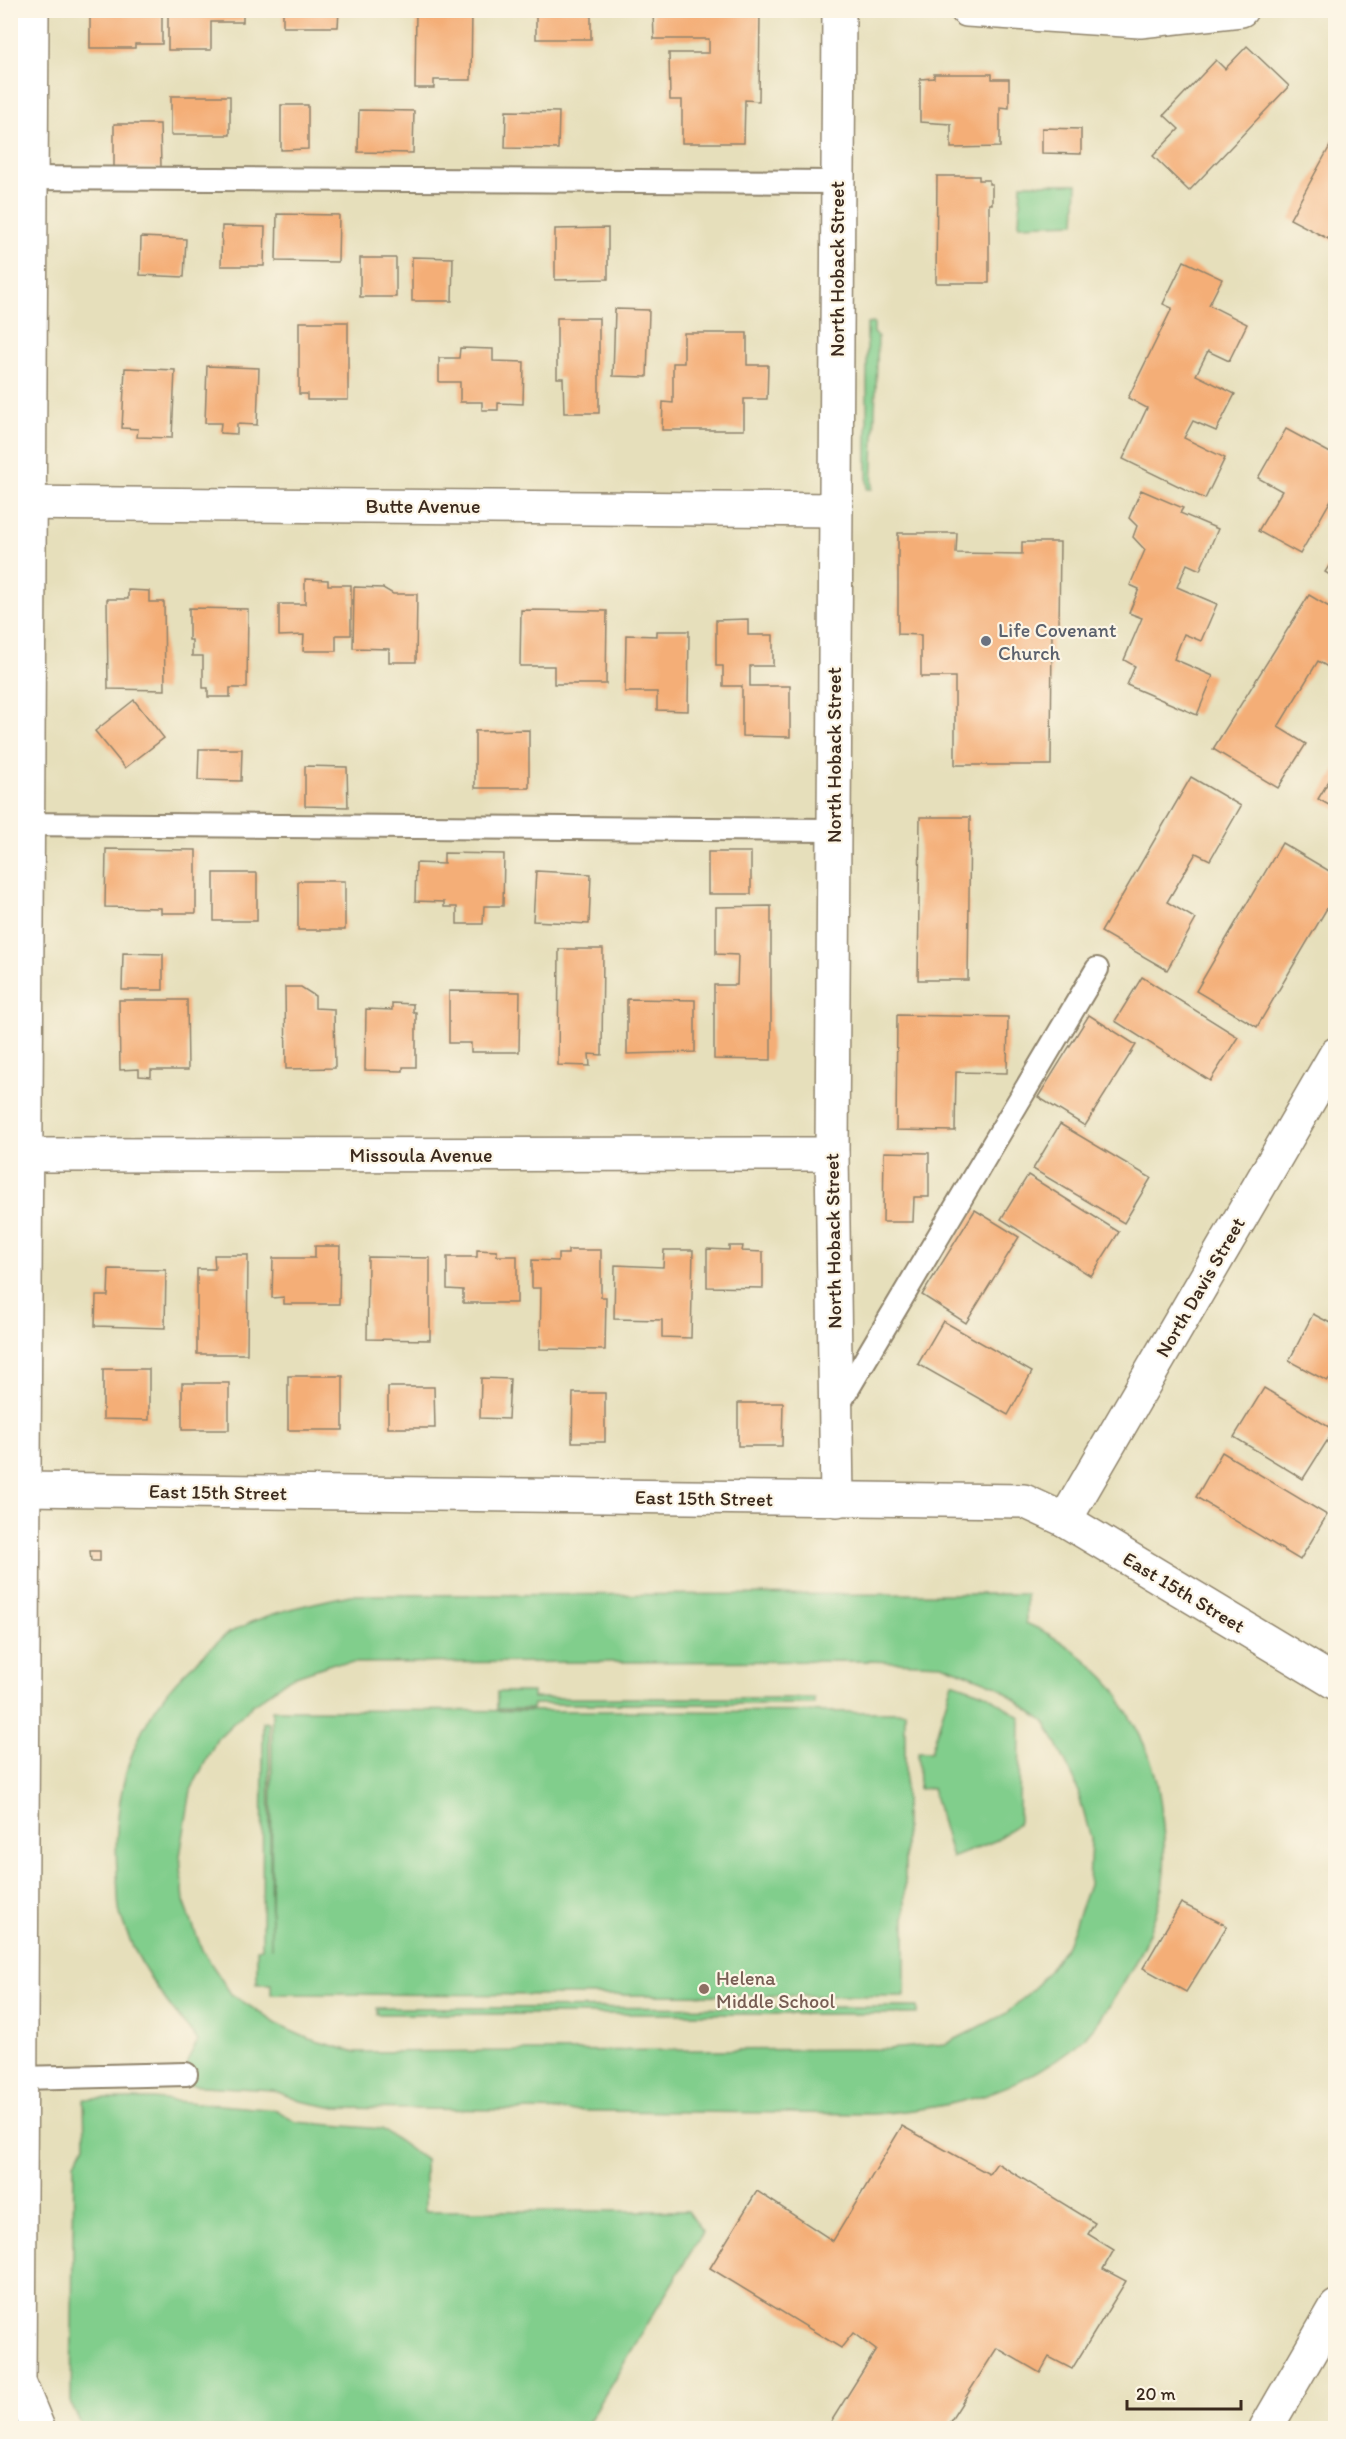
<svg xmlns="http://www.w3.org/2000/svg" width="1346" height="2439" viewBox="0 0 1346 2439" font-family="Itim,sans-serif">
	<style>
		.green { fill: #81ce8c; stroke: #5e7c55; stroke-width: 1.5; fill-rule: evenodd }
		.building { fill: #f4ae77 }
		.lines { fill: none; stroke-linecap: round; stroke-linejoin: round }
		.service-casing { stroke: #90846c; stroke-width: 26 }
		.minor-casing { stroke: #90846c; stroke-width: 36 }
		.tertiary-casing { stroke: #90846c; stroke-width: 36 }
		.service { stroke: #fff; stroke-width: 22 }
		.minor { stroke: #fff; stroke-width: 33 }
		.tertiary { stroke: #fff; stroke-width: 33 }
		.worship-dot { fill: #6b7280; stroke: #fcf5e5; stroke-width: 2 }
		.education-dot { fill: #8d6e63; stroke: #fcf5e5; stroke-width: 2 }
		.labels { text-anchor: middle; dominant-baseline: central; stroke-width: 4.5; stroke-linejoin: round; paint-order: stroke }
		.street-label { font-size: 20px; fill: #3b2a1e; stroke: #fcf5e5 }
		.worship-label { font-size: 20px; fill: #5b616d; stroke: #fcf5e5; text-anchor: start }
		.education-label { font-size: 20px; fill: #785e54; stroke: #fcf5e5; text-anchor: start }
	</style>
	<rect width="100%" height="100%" fill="#fcf5e5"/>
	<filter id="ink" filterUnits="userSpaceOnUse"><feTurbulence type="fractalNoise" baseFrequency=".0167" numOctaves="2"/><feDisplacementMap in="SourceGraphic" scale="12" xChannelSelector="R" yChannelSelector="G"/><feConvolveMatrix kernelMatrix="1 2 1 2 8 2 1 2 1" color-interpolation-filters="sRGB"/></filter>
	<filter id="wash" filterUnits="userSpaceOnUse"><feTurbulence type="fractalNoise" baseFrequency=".008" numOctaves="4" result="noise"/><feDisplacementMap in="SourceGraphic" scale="24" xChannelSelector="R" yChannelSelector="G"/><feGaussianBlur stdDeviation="1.35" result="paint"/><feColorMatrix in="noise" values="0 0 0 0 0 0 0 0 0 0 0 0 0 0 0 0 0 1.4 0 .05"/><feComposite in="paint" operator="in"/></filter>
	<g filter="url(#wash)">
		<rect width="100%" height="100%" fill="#e6dfbb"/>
		<g class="green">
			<polygon points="1021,184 1077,184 1075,223 1019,225"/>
			<polygon points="874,323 874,333 878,336 872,489 867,489 867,324"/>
			<path d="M 1026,1594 L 1026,1623 C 1057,1636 1091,1661 1113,1687 C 1119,1694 1122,1703 1126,1711 C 1136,1727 1146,1746 1152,1764 C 1161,1789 1166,1845 1164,1871 C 1162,1910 1142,1953 1122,1985 C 1109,2007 1095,2030 1075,2046 C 1010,2096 952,2108 873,2114 L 336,2108 L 300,2101 L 273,2090 L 186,2085 L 188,2060 L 198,2041 C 166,2003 135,1962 120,1914 C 117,1901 118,1886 117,1873 C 112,1789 133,1717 198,1660 C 208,1651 218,1640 229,1633 C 267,1612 309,1604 350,1595 ZM 870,1661 L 942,1664 L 997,1686 L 1046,1723 L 1075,1781 L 1091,1839 L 1089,1885 L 1067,1945 L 1039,1983 L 1007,2013 L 946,2044 L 888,2049 L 355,2052 L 309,2039 L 280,2026 L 231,1994 L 202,1950 L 184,1901 L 180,1856 L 191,1790 L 217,1739 L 251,1706 L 290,1678 L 334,1663 Z"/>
			<polygon points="952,1682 986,1694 1020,1717 1019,1822 997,1840 952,1858 932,1788 919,1789 918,1752 931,1752"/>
			<polygon points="497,1692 533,1692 533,1698 814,1698 814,1704 533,1704 532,1709 497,1709"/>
			<polygon points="272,1710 905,1712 905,1996 271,1994 271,1984 257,1984 257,1949 262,1948 263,1722 269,1723 271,1948"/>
			<polygon points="917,2007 917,2014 377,2014 377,2008"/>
			<polygon points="84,2099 153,2099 277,2110 295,2122 382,2129 425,2160 425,2211 688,2211 703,2232 585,2428 83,2428 71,2404 74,2163 85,2145"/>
		</g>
		<g id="blocks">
			<g class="building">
				<polygon points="90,10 162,10 162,44 135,44 135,48 90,48"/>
				<polygon points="168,10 243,10 243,22 211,22 211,50 168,50"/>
				<polygon points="283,10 339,10 338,27 283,27"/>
				<polygon points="416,10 472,11 471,80 434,80 434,88 415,88"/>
				<rect x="536" y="10" width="55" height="29"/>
				<polygon points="653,10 760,10 759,101 745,100 744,143 682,143 682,100 670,100 669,53 709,53 709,39 654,39"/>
				<polygon points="1247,46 1289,86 1189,191 1153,156 1179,129 1164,115 1216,60 1225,69"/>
				<polygon points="934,74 992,74 992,79 1009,79 1009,108 1000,107 1000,147 951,148 951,124 920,122 920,79 934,78"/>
				<rect x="171" y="96" width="59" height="39"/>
				<polygon points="281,105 308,105 308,149 281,150"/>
				<polygon points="359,110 414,111 413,153 358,152"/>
				<polygon points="506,111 559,112 558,149 505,148"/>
				<polygon points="114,124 160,124 161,168 114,168"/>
				<polygon points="1042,128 1081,129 1081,154 1042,153"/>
				<polygon points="1336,135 1336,243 1290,219"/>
				<polygon points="937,176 979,176 979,180 989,180 989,184 992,184 992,204 989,204 989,283 936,283"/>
				<polygon points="277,214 339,215 338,262 276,261"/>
				<polygon points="222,226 265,227 264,266 221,266"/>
				<polygon points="608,228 608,279 555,280 555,229"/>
				<polygon points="141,237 186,239 184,277 140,275"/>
				<polygon points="412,257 453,258 452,301 412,301"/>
				<rect x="360" y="258" width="36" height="39"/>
				<polygon points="1184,261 1222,279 1209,305 1247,324 1229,361 1208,351 1196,375 1235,394 1216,431 1193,421 1184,438 1225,458 1205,499 1123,459 1147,408 1128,398 1172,308 1163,304"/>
				<polygon points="615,309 649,310 647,377 613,376"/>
				<polygon points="557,318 599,318 599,413 564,413 563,378 557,378"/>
				<polygon points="299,322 348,322 348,400 307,400 307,394 299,394"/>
				<polygon points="684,333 747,333 747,365 768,365 767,399 744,399 744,430 662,430 663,402 673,403 673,363 684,363"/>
				<polygon points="460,348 493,349 493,361 524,362 523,404 498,403 498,410 482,410 482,402 460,402 460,382 439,382 439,358 459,358"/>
				<polygon points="207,366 259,368 257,425 237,424 237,434 220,433 221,423 205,423"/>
				<polygon points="125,368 175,370 172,438 137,437 138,429 122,428"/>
				<polygon points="1286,429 1336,456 1336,491 1300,554 1258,531 1282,491 1258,478"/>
				<polygon points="1141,490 1183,508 1180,513 1218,529 1200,570 1187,564 1177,587 1217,604 1201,641 1184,634 1174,659 1213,676 1197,715 1127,685 1135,666 1124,660 1142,618 1129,613 1139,589 1130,585 1145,550 1133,537 1137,526 1129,518"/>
				<polygon points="898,533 957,533 956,553 1022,554 1022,542 1060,542 1059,630 1052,630 1051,765 955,765 955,677 921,677 921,635 898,634"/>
				<polygon points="1336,555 1336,579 1325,572"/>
				<polygon points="305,579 328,580 328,585 351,585 351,635 336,635 336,651 303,651 304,635 279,636 279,604 305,604"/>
				<polygon points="354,587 383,588 393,594 417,594 416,662 389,662 389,649 353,648"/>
				<polygon points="128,590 149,591 149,602 164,602 165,690 108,689 107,599 128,599"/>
				<polygon points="1309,595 1336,611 1336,672 1318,661 1278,727 1306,744 1278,788 1213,749"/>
				<polygon points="189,608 248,609 247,688 230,688 230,697 208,697 208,688 203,688 203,656 192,656 192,640 189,640"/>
				<polygon points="521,610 607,611 606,684 554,684 554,666 520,666"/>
				<polygon points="748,619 748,635 773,635 773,666 750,666 750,686 790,686 790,737 742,736 742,686 723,686 723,666 716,666 716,620"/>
				<polygon points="657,631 689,631 688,711 657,710 657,692 625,692 626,635 657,636"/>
				<polygon points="134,700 164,738 125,768 95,731"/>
				<polygon points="529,730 529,788 475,788 475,731"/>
				<polygon points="199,749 242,749 241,781 198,780"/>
				<polygon points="305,766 347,767 348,807 305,806"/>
				<polygon points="1336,769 1336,809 1318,799"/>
				<polygon points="1191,777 1241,806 1210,860 1196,853 1167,902 1196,919 1167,970 1101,932"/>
				<polygon points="920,817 970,817 968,980 918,980"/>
				<polygon points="1282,843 1336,875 1336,893 1257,1027 1196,991"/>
				<polygon points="106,849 196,850 196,913 161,913 161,908 105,907"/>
				<rect x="708" y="852" width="43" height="42"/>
				<polygon points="444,853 504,854 503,906 484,906 483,924 457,924 457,907 444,907 444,902 415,901 416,863 444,864"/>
				<polygon points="536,871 591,874 589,924 533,921"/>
				<rect x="214" y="873" width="43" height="48"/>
				<rect x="298" y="881" width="47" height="49"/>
				<polygon points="771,906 771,1060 714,1059 714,985 737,985 738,955 716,954 716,907"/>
				<polygon points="559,949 603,949 602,1055 589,1054 590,1066 558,1065"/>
				<polygon points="123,953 163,954 163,990 122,990"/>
				<polygon points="1142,977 1238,1037 1210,1081 1115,1021"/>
				<polygon points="285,987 301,987 315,996 315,1008 334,1009 335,1068 286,1069"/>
				<polygon points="449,991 520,992 519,1052 471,1052 471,1043 449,1043"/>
				<polygon points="627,999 695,1000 695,1052 627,1054"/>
				<polygon points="119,1000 187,1000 188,1070 151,1070 151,1077 139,1076 139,1069 120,1070"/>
				<polygon points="392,1003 413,1004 413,1012 416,1012 416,1067 403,1067 403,1071 365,1070 366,1009 392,1010"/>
				<polygon points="897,1015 1008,1017 1007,1073 956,1072 955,1131 896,1130"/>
				<polygon points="1089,1015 1136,1045 1085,1126 1038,1097"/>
				<polygon points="1060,1124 1151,1178 1124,1223 1033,1169"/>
				<polygon points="884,1152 929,1153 929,1197 914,1197 913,1222 883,1222"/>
				<polygon points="1028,1175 1119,1232 1091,1276 1001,1219"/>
				<polygon points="975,1210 1019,1237 966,1323 922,1295"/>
				<polygon points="315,1246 340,1246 339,1304 284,1304 284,1297 272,1298 273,1258 315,1258"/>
				<polygon points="729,1246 743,1246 742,1251 763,1252 763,1288 707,1287 707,1249 729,1250"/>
				<polygon points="477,1250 497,1251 497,1256 517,1256 517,1303 463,1303 463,1290 447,1289 447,1257 477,1257"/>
				<polygon points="568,1250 601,1250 601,1297 606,1297 605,1350 540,1349 541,1288 532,1288 532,1260 558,1261 558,1254 568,1254"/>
				<polygon points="664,1250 693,1250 691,1338 662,1337 662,1320 614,1319 615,1265 663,1267"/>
				<polygon points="214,1255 248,1255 247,1354 197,1354 197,1269 215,1269"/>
				<polygon points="368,1257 430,1258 430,1340 367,1339"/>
				<polygon points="109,1269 166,1270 165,1328 95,1326 96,1296 108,1296"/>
				<polygon points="1313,1314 1336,1326 1336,1371 1327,1381 1289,1361"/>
				<polygon points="943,1321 1032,1372 1008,1415 918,1364"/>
				<polygon points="103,1369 149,1369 149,1420 103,1419"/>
				<rect x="288" y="1376" width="55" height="54"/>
				<polygon points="481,1378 510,1379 508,1419 480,1418"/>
				<rect x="182" y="1383" width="47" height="47"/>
				<polygon points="388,1387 434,1387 435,1428 388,1428"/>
				<polygon points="1264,1388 1334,1430 1303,1479 1234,1437"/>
				<polygon points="573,1393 605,1393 605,1442 572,1442"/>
				<polygon points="738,1403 783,1403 782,1446 738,1446"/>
				<polygon points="1222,1452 1327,1515 1300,1560 1196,1497"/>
				<polygon points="90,1551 100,1551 100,1561 91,1561"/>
				<polygon points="1181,1903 1227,1926 1186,1992 1143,1968"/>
				<polygon points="902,2126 989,2174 997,2163 1095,2223 1088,2234 1114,2250 1103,2269 1126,2281 1072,2369 1049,2357 1040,2373 997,2348 946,2428 827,2428 876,2350 853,2333 841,2348 710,2268 757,2191 833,2241"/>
			</g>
		</g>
	</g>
	<g filter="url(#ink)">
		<use href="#blocks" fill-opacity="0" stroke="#90846c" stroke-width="1.5"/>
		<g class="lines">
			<defs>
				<g id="service">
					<polyline points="10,178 838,182"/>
					<polyline points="10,824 834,830"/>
					<polyline points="836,1409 1097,969"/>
					<polyline points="20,2078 186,2074"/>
				</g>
				<g id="minor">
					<polyline points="32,10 19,2382 38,2428"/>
					<polyline points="967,10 1140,21 1241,10"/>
					<polyline points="10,503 836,510"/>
					<polyline points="10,1155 832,1154"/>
					<polyline points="23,1489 1024,1501 1065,1520 1336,1683"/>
					<polyline points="837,1500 832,1154 839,10"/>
					<polyline points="1065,1520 1336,1054"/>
				</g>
				<polyline id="tertiary" points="1266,2428 1336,2307"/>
			</defs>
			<use href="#service" class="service-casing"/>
			<use href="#minor" class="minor-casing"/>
			<use href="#tertiary" class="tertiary-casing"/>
			<use href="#service" class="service"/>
			<use href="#minor" class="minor"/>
			<use href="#tertiary" class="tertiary"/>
		</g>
	</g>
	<circle class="worship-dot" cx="986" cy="641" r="6"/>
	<circle class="education-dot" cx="704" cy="1989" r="6"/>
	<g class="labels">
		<g class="street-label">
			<text transform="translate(837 269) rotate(-90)">North Hoback Street</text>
			<text x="423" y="506">Butte Avenue</text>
			<text transform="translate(834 755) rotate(-90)">North Hoback Street</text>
			<text x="421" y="1155">Missoula Avenue</text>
			<text transform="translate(833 1241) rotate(-91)">North Hoback Street</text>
			<text transform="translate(1200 1287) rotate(-60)">North Davis Street</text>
			<text transform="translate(218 1492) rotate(1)">East 15th Street</text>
			<text transform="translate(704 1498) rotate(1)">East 15th Street</text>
			<text transform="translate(1184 1592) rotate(31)">East 15th Street</text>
		</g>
		<g class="worship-label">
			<text x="998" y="630">Life Covenant<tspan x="998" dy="23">Church</tspan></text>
		</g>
		<g class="education-label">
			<text x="716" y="1978">Helena<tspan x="716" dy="23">Middle School</tspan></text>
		</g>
	</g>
	<rect width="1346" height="2439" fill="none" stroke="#fcf5e5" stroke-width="36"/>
	<path d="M1127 2400v9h114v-9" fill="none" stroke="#3b2a1e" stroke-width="3"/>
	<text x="1136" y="2400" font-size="18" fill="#3b2a1e" stroke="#fcf5e5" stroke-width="4.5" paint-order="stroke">20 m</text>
</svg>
